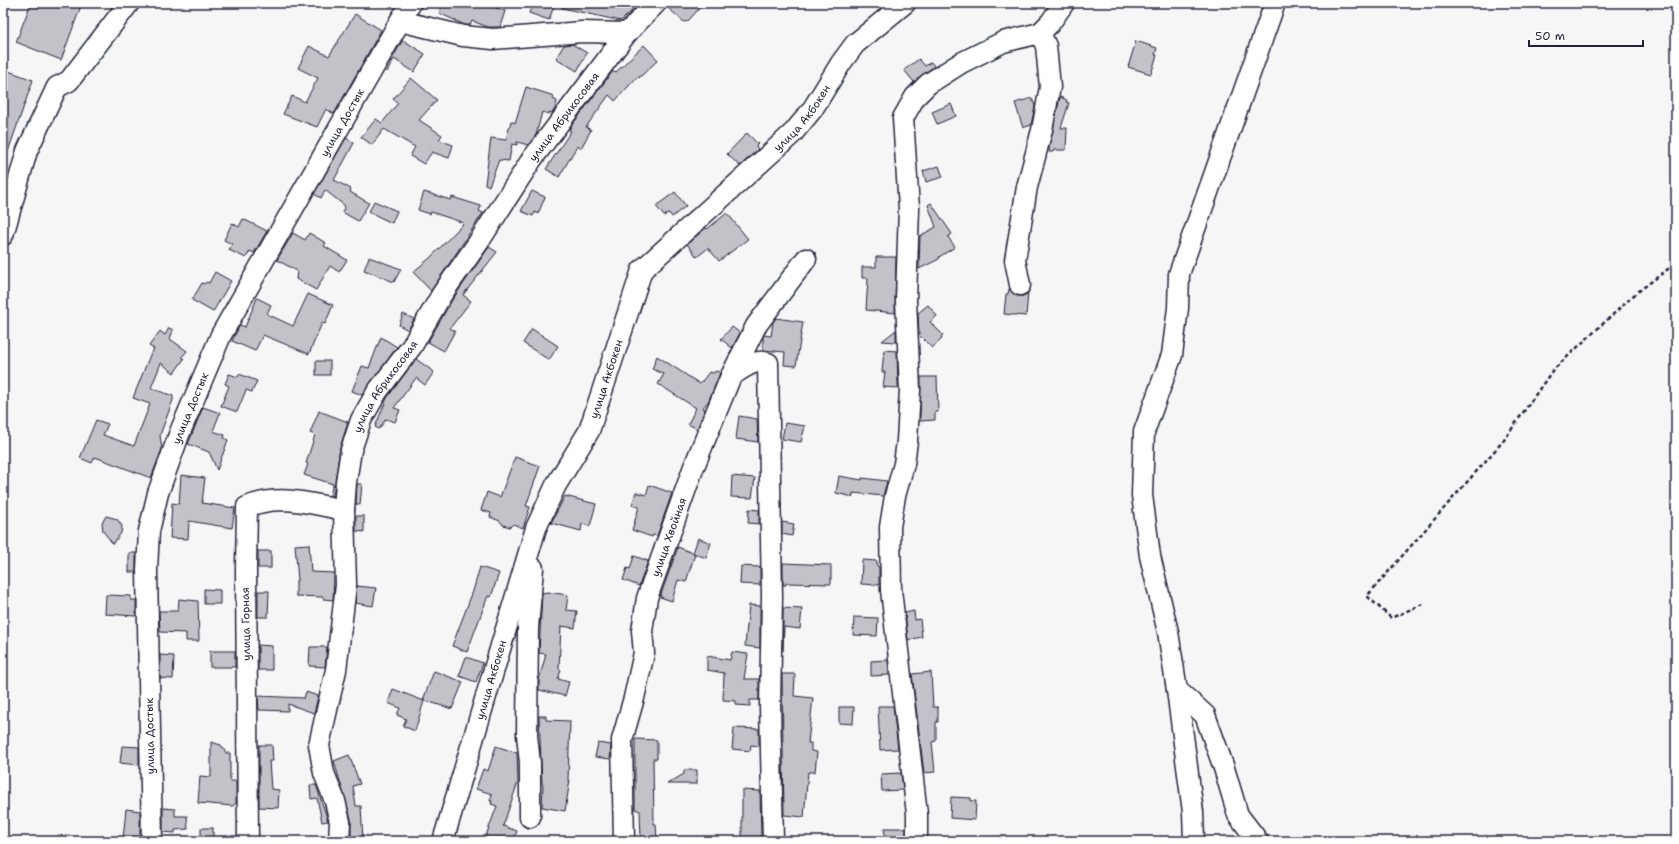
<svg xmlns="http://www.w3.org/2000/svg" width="1679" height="844" viewBox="0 0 1679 844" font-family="'Shantell Sans',sans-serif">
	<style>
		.building { fill: #c2c2c9; stroke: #22223b }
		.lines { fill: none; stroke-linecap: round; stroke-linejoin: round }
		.minor-casing { stroke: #22223b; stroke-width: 23 }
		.path { stroke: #22223b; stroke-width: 2.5; stroke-dasharray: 4 3; stroke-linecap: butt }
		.minor { stroke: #fff; stroke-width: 20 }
		.labels { text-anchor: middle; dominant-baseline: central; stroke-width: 4; stroke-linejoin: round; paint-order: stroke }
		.street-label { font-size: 11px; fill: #22223b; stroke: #fff }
	</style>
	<rect width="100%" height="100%" fill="#f6f6f7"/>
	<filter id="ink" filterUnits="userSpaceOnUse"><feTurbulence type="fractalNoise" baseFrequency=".025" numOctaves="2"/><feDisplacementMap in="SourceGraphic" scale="8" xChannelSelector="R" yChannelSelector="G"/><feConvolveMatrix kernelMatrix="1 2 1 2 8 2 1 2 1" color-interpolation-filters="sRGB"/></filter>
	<g filter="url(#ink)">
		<g class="building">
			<polygon points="31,3 82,3 61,60 16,42"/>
			<polygon points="443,3 483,3 505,11 500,27 488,27 472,21 470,25 465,25 439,13"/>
			<polygon points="533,3 555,3 549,20 529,13"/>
			<polygon points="563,3 624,3 637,6 621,21 562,8"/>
			<polygon points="667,3 704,3 688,21 684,22 667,7"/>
			<polygon points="355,14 381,30 334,114 326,109 317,127 283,114 292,96 305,102 318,78 298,68 309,46 329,56"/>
			<polygon points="403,40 425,54 414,72 394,59 387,72 385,71"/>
			<polygon points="1136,41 1157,48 1155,55 1157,55 1151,74 1128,67"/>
			<polygon points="572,44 587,53 577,71 556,58 564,45"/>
			<polygon points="644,45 658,60 639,78 638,76 615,101 609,95 586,127 591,130 581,148 577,146 559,177 546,169 571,131 569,130 572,125 613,71 615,73"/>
			<polygon points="919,59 925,66 931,62 934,66 914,82 904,70"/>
			<polygon points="3,69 33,80 5,160 3,160"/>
			<polygon points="411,78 437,100 419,120 442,135 439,140 453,145 449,158 432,152 424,164 410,156 415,147 384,129 372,145 361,137 376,119 382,123 398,103 393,99"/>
			<polygon points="526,87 554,96 553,99 557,101 555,109 552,113 549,112 549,114 542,112 536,135 528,145 517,142 517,145 512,144 509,161 499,160 489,186 485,184 491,138 506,140 511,121 515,123"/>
			<polygon points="1060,97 1067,100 1066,102 1069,103 1061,128 1067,128 1066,150 1054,150 1053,152 1049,152 1049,148"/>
			<polygon points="1032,98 1035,106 1031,125 1023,128 1015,103"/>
			<polygon points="951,104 956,116 937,124 932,112"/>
			<polygon points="747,133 758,144 756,146 758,149 740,166 727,154"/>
			<polygon points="346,138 354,143 334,180 351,189 350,192 369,203 358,221 342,212 345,206 325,190 321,198 314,194"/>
			<polygon points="939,166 943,177 926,182 923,171"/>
			<polygon points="532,191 545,197 538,214 535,212 533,216 521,211"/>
			<polygon points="424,192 451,200 452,197 481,206 479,211 483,213 431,291 413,272 430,258 464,223 431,212 430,214 418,210"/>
			<polygon points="675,192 686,206 672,217 669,213 664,216 656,206"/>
			<polygon points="374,201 397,211 392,223 369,212"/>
			<polygon points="931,203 952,234 948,237 955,247 939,257 939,259 919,269 920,236 936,227 928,205"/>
			<polygon points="727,213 748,239 719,261 708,248 697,257 687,244 706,228 707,229"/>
			<polygon points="243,219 267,231 254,253 250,251 246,258 229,250 232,244 224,240 232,223 239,227"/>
			<polygon points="293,233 305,240 309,233 326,243 324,246 347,260 339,272 330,266 316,290 296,279 297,271 277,260"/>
			<polygon points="489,247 497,252 463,295 471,301 450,328 455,331 444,351 428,342 452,300"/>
			<polygon points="369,257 401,269 394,282 364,270"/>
			<polygon points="876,257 896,257 895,313 866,310 868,278 862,278 862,267 876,267"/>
			<polygon points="215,272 231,281 213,312 192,300 202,283 204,284 206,282 209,283"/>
			<polygon points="1009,289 1017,296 1023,296 1028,293 1026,316 1004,314 1006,294 1008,294"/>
			<polygon points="308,294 333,305 325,324 322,323 309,354 263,335 255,351 232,341 240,325 245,327 257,298 271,305 267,314 293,326"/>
			<polygon points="928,305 937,316 930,322 943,335 941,337 942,339 932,348 919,335 918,313"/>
			<polygon points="403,314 414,319 408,330 399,325"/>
			<polygon points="776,318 803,322 796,366 784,365 785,352 763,350 763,337 764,335 771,336 773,322"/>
			<polygon points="732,327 740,333 732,348 721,339"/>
			<polygon points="169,328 173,330 170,339 187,351 182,357 184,359 174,373 161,363 151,388 173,396 173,400 160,435 162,449 151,478 95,457 92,463 80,458 96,420 108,424 103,435 134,446 150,404 133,398 150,355 154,349 149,346 160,331 165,335"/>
			<polygon points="532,329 558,346 549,360 523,343"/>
			<polygon points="896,330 896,342 882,341"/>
			<polygon points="381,337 397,347 362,395 352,391 362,366 369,368"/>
			<polygon points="884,350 897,351 898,388 883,387 885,372 882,372"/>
			<polygon points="657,356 700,384 709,372 712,373 717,371 720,373 709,400 703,408 705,409 697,429 688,424 696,408 658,384 664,374 652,369"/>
			<polygon points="416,359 434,372 425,385 416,378 394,408 400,410 395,422 386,419 379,429 375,427 387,398"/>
			<rect x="316" y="361" width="14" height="14"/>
			<polygon points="229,374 238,377 239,374 257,381 252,392 246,390 237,412 221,406 229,386 225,384"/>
			<polygon points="921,377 937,377 938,412 935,412 935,420 920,421"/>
			<polygon points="203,407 220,413 213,431 225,435 224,438 228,440 217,470 209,452 188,444"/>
			<polygon points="319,411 348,422 340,448 333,496 330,495 333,484 304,475 308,464 306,463 315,435 310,433"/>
			<polygon points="739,416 757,419 758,442 736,439"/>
			<polygon points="785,423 805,426 801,442 782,439"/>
			<polygon points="515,457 540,466 526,506 530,507 523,528 513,524 510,527 503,525 500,521 490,517 491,513 481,510 487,492 500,497"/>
			<polygon points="181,475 205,478 202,503 235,508 232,528 189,521 188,539 170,538 172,503 179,504"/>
			<polygon points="732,476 755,478 752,498 731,497"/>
			<polygon points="839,476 862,480 862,478 887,481 883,496 853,493 853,497 836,493"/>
			<polygon points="357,484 362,484 360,505 356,504"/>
			<polygon points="649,485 672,493 657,536 653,535 652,537 632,530 639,507 632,505 636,492 646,495"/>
			<polygon points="565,496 596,504 590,526 582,524 581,531 551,523"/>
			<polygon points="749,509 759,510 759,524 748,523"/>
			<polygon points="106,516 117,519 122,526 121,533 113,544 103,531 102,523"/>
			<polygon points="356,516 364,516 364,532 356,531"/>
			<polygon points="782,522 794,524 792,536 782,534"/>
			<polygon points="698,538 711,543 706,558 693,553"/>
			<polygon points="309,544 311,572 334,573 333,600 323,599 323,597 296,596 296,580 298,580 295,545"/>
			<polygon points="678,547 695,554 686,582 678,580 672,601 660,597"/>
			<rect x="258" y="551" width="13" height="17"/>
			<rect x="129" y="553" width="7" height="19"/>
			<polygon points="634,556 648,561 639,586 623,580 627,568 630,569"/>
			<polygon points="862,560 877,561 877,566 879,567 879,585 861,584"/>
			<polygon points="783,563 831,565 831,584 786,583 786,585 783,585"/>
			<polygon points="741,566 760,567 760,585 740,584"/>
			<polygon points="480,567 499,573 491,597 488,596 467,652 452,646 473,591"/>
			<polygon points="357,586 376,588 373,606 355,603"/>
			<polygon points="204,589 220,590 220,604 204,604"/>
			<polygon points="258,591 269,591 268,617 258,617"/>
			<polygon points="548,592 568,595 566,610 577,611 575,628 561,626 559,669 561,670 558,679 569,682 565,696 539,690 539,680 546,654 539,653 542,593"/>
			<polygon points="106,595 131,596 131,600 136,600 136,616 105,614"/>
			<polygon points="179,599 198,601 199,641 186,641 186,633 160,632 159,611 178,611"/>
			<polygon points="749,605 760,606 760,648 745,646"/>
			<polygon points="783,608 802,609 800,629 784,627 783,651"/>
			<polygon points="914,611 915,620 920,619 922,637 908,640 905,613"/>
			<polygon points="854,617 878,618 877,636 853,635"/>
			<polygon points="258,645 272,646 272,670 258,670"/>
			<polygon points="310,647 327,647 325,667 309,666"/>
			<rect x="210" y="651" width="25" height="16"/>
			<polygon points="732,652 748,654 744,679 759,679 759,700 750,700 750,706 736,705 736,701 723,700 724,673 707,670 707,656 730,660"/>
			<polygon points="160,655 174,656 173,679 160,678"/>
			<polygon points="466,657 483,663 476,682 459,676"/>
			<polygon points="888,660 889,675 871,676 871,661"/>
			<polygon points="434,671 463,682 452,709 423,700"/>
			<polygon points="931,672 933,707 938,707 938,722 936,722 936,741 932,742 935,772 924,773 912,674"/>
			<polygon points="782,674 795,674 794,696 813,698 808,743 811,743 811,751 817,752 815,772 808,772 804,817 784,815"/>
			<polygon points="393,689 424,701 415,731 403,726 406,719 397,715 400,708 388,703"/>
			<polygon points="306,692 318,696 314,713 288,704 288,711 259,710 258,696 304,698"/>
			<polygon points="878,706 893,706 898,749 880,750"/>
			<polygon points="839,707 854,707 853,724 839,723"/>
			<polygon points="539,716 546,716 546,720 570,721 568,780 570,780 565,811 542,807 543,785 542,784"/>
			<polygon points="734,728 759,729 759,746 751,745 750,751 732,749"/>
			<polygon points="635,739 657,740 657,759 653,759 654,824 656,824 657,841 641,841 640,811 635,809"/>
			<polygon points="211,742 221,745 226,753 230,753 230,781 236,781 236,803 233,806 198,803 200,776 211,777"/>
			<polygon points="598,743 611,745 610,759 595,757"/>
			<polygon points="259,745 272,745 273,761 269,761 271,789 279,790 278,808 259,807"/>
			<polygon points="122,746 139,747 139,765 120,763"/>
			<polygon points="496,746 517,753 518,782 503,826 517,831 513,841 484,841 497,806 491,804 492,801 490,801 492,794 476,789 483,769 488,771"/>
			<polygon points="349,755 360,784 353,786 356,806 361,806 363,841 351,841 351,819 334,761"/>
			<polygon points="684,770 697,770 697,784 667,784 684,774"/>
			<polygon points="901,773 903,790 882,791 881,774"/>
			<polygon points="310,785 316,785 328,821 322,822 317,798 311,799"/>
			<polygon points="742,790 760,791 761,837 742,837"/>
			<polygon points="951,797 971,798 971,801 976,801 975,820 950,818"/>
			<polygon points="163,808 175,809 175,816 187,816 188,829 175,830 175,833 163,832"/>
			<polygon points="126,809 140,811 140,841 123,839"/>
			<rect x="201" y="828" width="12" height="13"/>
			<polygon points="884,828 906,828 906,841 886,841"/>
		</g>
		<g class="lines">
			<defs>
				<g id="minor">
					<polyline points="411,3 400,21 463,36 493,39 582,32 627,33"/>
					<polyline points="3,235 27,151 57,87 69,81 129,3"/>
					<polyline points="1020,285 1015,260 1027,187 1042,130 1050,87 1046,46 1040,33"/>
					<path d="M 731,376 C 742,369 755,358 768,363 L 772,597 L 770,705 L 773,841"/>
					<polyline points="1177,690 1193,812 1194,841"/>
					<polyline points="530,817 530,763 527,735 528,628 533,568"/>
					<path id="s1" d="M 152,841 L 147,570 L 149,531 L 158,493 L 180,432 L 221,335 L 400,21"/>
					<path d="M 248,841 L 246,568 L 247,507 C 279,493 312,504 344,510"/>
					<path id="s2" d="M 339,841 L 340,822 L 335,801 L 324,773 L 319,745 L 336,670 L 346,585 L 344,510 L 346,482 L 351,450 L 361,420 L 377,392 L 412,346 L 442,294 L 478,243 L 532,159 L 627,33 L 656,3"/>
					<path id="s3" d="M 443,841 L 536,528 L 556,485 L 589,431 L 642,270 L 793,133 L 812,110 L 841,63 L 855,44 L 905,3"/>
					<path id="s4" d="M 624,841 L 622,740 L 634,698 L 644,653 L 642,631 L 647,598 L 693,469 L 731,376 L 756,326 L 806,259"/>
					<polyline points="917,841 917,814 891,590 890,527 895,496 904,464 907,441 910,390 906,300 909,208 903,118 915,97 928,84 961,63 1003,42 1040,33 1050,23 1064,3"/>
					<polyline points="1258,841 1238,815 1224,768 1205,715 1177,690 1168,632 1150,556 1142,495 1144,432 1172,355 1178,308 1179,274 1275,3"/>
				</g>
			</defs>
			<use href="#minor" class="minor-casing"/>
			<polyline class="path" points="1423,604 1391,618 1367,596 1504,440 1552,371 1635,294 1676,263"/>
			<use href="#minor" class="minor"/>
		</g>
	</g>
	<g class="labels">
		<g class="street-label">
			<text stroke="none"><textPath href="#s2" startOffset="794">улица Абрикосовая</textPath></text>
			<text stroke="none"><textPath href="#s3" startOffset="828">улица Акбокен</textPath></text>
			<text stroke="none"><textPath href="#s1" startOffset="764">улица Достык</textPath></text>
			<text stroke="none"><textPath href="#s3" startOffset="492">улица Акбокен</textPath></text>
			<text stroke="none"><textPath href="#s2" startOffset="470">улица Абрикосовая</textPath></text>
			<text stroke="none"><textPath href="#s1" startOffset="440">улица Достык</textPath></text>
			<text stroke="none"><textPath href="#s4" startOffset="311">улица Хвойная</textPath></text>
			<text transform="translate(246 624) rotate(-91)">улица Горная</text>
			<text stroke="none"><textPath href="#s3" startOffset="168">улица Акбокен</textPath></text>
			<text transform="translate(150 736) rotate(-91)">улица Достык</text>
		</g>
	</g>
	<rect width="1679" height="844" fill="none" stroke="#fff" stroke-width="16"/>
	<rect x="8" y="8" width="1663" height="828" fill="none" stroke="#22223b" stroke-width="1.5" filter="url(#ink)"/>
	<path d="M1529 40v6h114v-6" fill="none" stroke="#22223b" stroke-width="2"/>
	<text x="1535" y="40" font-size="12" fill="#22223b" stroke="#ffffff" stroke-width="3" paint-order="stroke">50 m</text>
</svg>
